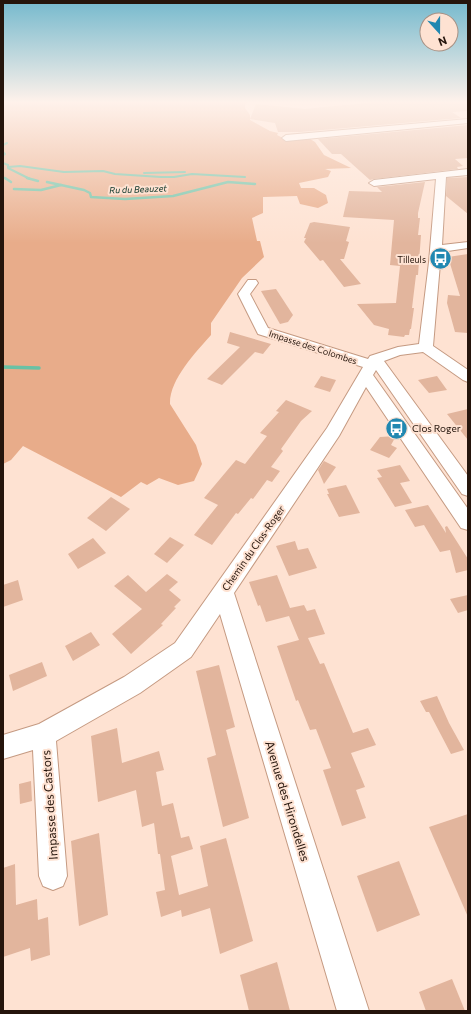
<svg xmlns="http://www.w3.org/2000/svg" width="471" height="1014" viewBox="0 0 471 1014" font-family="Commissioner,sans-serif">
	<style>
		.green { fill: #e8ac8a }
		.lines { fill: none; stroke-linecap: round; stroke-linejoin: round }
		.stream-far2 { stroke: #69c1a5; stroke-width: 2 }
		.stream-far1 { stroke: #69c1a5; stroke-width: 2.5 }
		.stream { stroke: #69c1a5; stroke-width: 3.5 }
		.building { fill: #e2b59d }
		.minor-casing { stroke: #c59a82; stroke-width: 2 }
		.minor { fill: #fff; fill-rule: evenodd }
		.labels { text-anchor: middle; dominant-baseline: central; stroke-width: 4; stroke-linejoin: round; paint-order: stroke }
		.far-water-label { font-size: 9px; font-style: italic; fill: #083226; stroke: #fee2d2 }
		.far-poi-label { font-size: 9px; fill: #25150c; stroke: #fee2d2; text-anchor: end }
		.far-street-label { font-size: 9px; fill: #25150c; stroke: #fee2d2 }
		.poi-label { font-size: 10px; fill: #25150c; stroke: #fee2d2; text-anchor: start }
		.street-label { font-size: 10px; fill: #25150c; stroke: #fee2d2 }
		.near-street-label { font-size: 12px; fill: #25150c; stroke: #fee2d2 }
	</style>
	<rect width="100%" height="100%" fill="#fee2d2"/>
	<path class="green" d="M 3,101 L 248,101 L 245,104 L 245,108 L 250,115 L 250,120 L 270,131 L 278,133 L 277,135 L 287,140 L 307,137 L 315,142 L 324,155 L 351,168 L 325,169 L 331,171 L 328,177 L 299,183 L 301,188 L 314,188 L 326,195 L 328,203 L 318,208 L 300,204 L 297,196 L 263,197 L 263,213 L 252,218 L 257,241 L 260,241 L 264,257 L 242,278 L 211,323 L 211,335 C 196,352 169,380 170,404 L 196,445 L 202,464 L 194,481 L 178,485 L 159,478 L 147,485 L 141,482 L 121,497 L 23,446 L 11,460 L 3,464 Z"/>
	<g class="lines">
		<g class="stream-far2">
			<polyline points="3,145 7,143"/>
			<polyline points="3,152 5,154 3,155"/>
			<polyline points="3,163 8,165 8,168 30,179"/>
			<polyline points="8,167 20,166 64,172 103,171 115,174 161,177 174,177 192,174 245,177"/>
			<polyline points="144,173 185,172"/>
			<polyline points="3,177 6,179"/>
		</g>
		<g class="stream-far1">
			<polyline points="5,178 11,182"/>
			<polyline points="27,178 38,181"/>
			<polyline points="47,182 84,190 90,193 91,197 125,199 173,196 228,182 255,184"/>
			<polyline points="14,189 41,190 61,185"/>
		</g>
		<polyline class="stream" points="3,367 39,368"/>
	</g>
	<g class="building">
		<polygon points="385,101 468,101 468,111 452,112 461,118 300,132 278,132 275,123 250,119 256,104 305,109"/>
		<polygon points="468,125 468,158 455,159 463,166 457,167 458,169 374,179 370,180 341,154 332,154 318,139"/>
		<polygon points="468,177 468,214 446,196 447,178"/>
		<polygon points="425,182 418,213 418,218 420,218 418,235 421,235 418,275 416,275 412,308 414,308 411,329 410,329 409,335 405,335 404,337 388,335 389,329 374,325 357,304 396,303 400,266 390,265 394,220 343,217 349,191 382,192 377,187"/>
		<polygon points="314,222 350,227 346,241 349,242 344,259 340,259 361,284 344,287 323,260 320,261 304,242 306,238 304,238 310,223"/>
		<polygon points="468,254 468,333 455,332 447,303 448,295 460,296 448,257"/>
		<polygon points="276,289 293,315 288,322 280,324 261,291"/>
		<polygon points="230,332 271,344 263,354 255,352 222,385 207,379 240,347 227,343"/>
		<polygon points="321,376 336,380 330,392 314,387"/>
		<polygon points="437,376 447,390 429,393 418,380"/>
		<polygon points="286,400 312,411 301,421 281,449 283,451 271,467 280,471 272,482 267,480 253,499 251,498 238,514 236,513 212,545 194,535 218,505 204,498 236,460 245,464 267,436 260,433 279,412 276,411"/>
		<polygon points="468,409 468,440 447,414"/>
		<polygon points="396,436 391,445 397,448 389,458 370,450 380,437"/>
		<polygon points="324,461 336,467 324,484 318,470"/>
		<polygon points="400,465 410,481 400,483 412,503 395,507 377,478 382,477 377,470"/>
		<polygon points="346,485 360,513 339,517 327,494 329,494 327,489"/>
		<polygon points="111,497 130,509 106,531 87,518"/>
		<polygon points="428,505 446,533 445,527 447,526 468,559 468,570 456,573 450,550 440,552 424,525 415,527 405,510"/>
		<polygon points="170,537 184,545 167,563 154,554"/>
		<polygon points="93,538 106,553 78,569 68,554"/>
		<polygon points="295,541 298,550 308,548 317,568 289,576 276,546"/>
		<polygon points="167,574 178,582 169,590 181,600 174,607 176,608 161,624 163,625 131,654 112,634 142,609 114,586 128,575 146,592"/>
		<polygon points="277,575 290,608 304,605 307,611 315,609 325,634 308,638 320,664 324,663 353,733 368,728 376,745 351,753 365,787 356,790 366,818 342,826 323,770 331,768 316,729 310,730 298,700 296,701 277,646 299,640 289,616 266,622 260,605 258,606 249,582"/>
		<polygon points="18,580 23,600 3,607 3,585"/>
		<polygon points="468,595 468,610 458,613 450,599"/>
		<polygon points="91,632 100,645 73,661 65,646"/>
		<polygon points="42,662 47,676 13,691 9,675"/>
		<polygon points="219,665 235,727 226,730 249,818 223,827 207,758 216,755 196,671"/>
		<polygon points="437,696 449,723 464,750 451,754 429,712 426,712 420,701"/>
		<polygon points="117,728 122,763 159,751 164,770 156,772 162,806 173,803 181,838 189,836 193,849 171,856 179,895 208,886 200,846 226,838 253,941 220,954 210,908 182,917 181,910 161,917 156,892 165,890 160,854 158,854 154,823 142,827 136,790 98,802 91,736"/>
		<polygon points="31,781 32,801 20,804 19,784"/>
		<polygon points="468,814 468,917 429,827"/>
		<polygon points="99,833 108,915 79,926 71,841"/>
		<polygon points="399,861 420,915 377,932 357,876"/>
		<polygon points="15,864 16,905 37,899 38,920 48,917 50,955 31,961 30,948 3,957 3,868"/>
		<polygon points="277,962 290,1011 249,1011 240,975"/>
		<polygon points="452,979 465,1011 426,1011 419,992"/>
	</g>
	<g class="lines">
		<defs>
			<g id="minor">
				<polygon points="468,119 468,123 286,141 282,138 286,135"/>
				<polygon points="468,169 468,175 446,177 442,245 468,242 468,248 441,252 433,346 468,370 468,382 463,380 423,352 400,355 384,361 468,476 468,496 462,494 376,370 373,375 468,509 468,530 461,528 366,387 339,436 234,593 369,1011 337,1011 220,614 191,657 140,693 56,741 67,876 63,886 53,890 43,886 39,876 33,750 3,759 3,735 39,724 124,677 175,643 327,428 363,367 258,334 238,294 248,280 256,280 258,283 250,294 268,328 368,359 370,356 398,347 419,344 429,262 436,179 374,186 369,183 374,180"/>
			</g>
		</defs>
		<use href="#minor" class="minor-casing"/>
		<use href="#minor" class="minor"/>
	</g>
	<linearGradient id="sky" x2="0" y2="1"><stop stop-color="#75b9cd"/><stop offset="0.42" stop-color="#fff2eb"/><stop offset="1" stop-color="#fff2eb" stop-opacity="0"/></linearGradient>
	<rect width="471" height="243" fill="url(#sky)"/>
	<defs>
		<symbol id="bus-disc" viewBox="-11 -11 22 22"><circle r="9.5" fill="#2188b1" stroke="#fee2d2"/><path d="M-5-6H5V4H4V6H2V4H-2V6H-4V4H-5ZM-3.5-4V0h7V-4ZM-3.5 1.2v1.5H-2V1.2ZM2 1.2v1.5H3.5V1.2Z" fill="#fff"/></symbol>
	</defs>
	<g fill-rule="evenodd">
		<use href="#bus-disc" x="428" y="246" width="25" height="25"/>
		<use href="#bus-disc" x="384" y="416" width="25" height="25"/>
	</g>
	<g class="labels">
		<g class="far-water-label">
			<text transform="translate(138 189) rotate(-2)">Ru du Beauzet</text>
		</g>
		<g class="far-poi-label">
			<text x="426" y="259">Tilleuls</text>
		</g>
		<g class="far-street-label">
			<text transform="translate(313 347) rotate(18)">Impasse des Colombes</text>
		</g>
		<g class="poi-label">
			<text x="412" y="428">Clos Roger</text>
		</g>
		<g class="street-label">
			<text transform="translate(253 548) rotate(-55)">Chemin du Clos-Roger</text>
		</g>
		<g class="near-street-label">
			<text transform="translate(288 801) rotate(73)">Avenue des Hirondelles</text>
			<text transform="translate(49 805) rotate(-94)">Impasse des Castors</text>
		</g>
	</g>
	<rect width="471" height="1014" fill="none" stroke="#25150c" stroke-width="8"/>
	<g transform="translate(439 32) rotate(159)"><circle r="19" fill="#fee2d2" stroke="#a79083"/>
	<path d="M0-3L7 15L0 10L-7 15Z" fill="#2188b1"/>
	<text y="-6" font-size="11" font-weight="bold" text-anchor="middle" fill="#25150c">N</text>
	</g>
</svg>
